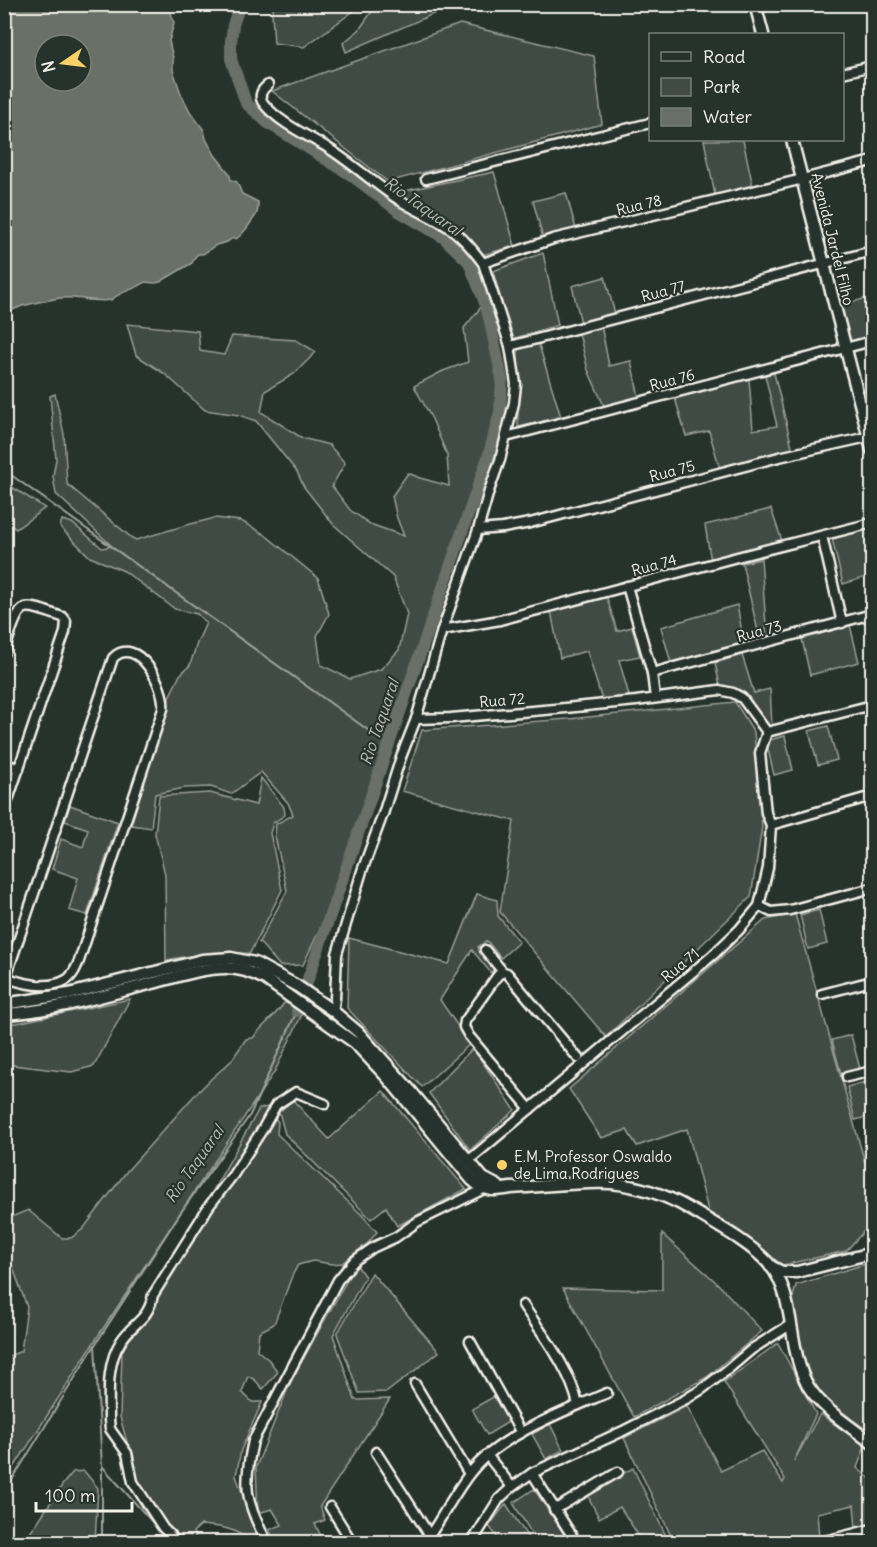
<svg xmlns="http://www.w3.org/2000/svg" width="877" height="1547" viewBox="0 0 877 1547" font-family="Delius,sans-serif">
	<style>
		.green { fill: #414b45; stroke: #9a9e96; stroke-width: 1.5 }
		.water { fill: #676f68; stroke: #9fa39b; stroke-width: 1.5; fill-rule: evenodd }
		.lines { fill: none; stroke-linecap: round; stroke-linejoin: round }
		.stream { stroke: #9fa39b; stroke-width: 2 }
		.river { stroke: #676f68; stroke-width: 12 }
		.minor-casing { stroke: #f4f1e8; stroke-width: 13 }
		.major-casing { stroke: #f4f1e8; stroke-width: 15 }
		.minor { stroke: #26332d; stroke-width: 8 }
		.major { stroke: #26332d; stroke-width: 10 }
		.poi-dot { fill: #ffd166; stroke: #26332d; stroke-width: 2 }
		.labels { text-anchor: middle; dominant-baseline: central; stroke-width: 4.5; stroke-linejoin: round; paint-order: stroke }
		.street-label { font-size: 15px; fill: #f4f1e8; stroke: #26332d }
		.poi-label { font-size: 15px; fill: #f4f1e8; stroke: #26332d; text-anchor: start }
		.water-label { font-size: 16px; font-style: italic; fill: #bcbdb5; stroke: #26332d }
	</style>
	<rect width="100%" height="100%" fill="#26332d"/>
	<filter id="ink" filterUnits="userSpaceOnUse"><feTurbulence type="fractalNoise" baseFrequency=".0167" numOctaves="2"/><feDisplacementMap in="SourceGraphic" scale="12" xChannelSelector="R" yChannelSelector="G"/><feConvolveMatrix kernelMatrix="1 2 1 2 8 2 1 2 1" color-interpolation-filters="sRGB"/></filter>
	<g filter="url(#ink)">
		<g class="green">
			<polygon points="377,4 442,4 442,5 438,12 346,52 343,43 359,30"/>
			<polygon points="274,5 274,4 362,5 304,47 274,43 272,13"/>
			<polygon points="460,24 594,56 602,124 388,182 272,91"/>
			<polygon points="704,140 743,140 753,187 715,195"/>
			<polygon points="494,172 515,246 482,255 400,192"/>
			<polygon points="566,193 576,229 543,238 533,201"/>
			<polygon points="543,253 558,325 512,339 493,271"/>
			<polygon points="605,277 615,314 581,323 572,286"/>
			<polygon points="872,297 872,336 849,342 840,305"/>
			<polygon points="481,307 489,333 499,380 498,413 402,712 384,764 355,830 333,900 303,965 280,966 259,942 287,891 275,836 276,824 293,815 288,803 261,772 231,794 211,787 185,788 155,794 151,828 131,825 170,695 180,675 190,665 197,643 206,623 197,614 175,609 124,571 90,557 60,527 62,520 72,523 102,548 112,546 56,494 53,476 56,459 50,396 55,394 64,434 67,484 132,538 136,540 187,525 215,518 241,521 264,534 318,578 329,614 317,636 321,665 350,679 381,669 399,650 407,614 393,577 333,524 304,487 297,472 256,421 239,415 205,410 165,374 136,355 127,324 198,331 200,351 224,355 232,336 296,340 316,352 294,374 265,391 261,412 302,438 329,445 345,463 332,486 350,510 370,524 404,536 397,518 392,496 408,473 420,478 449,486 447,455 432,419 414,386 443,371 468,362 464,328"/>
			<polygon points="601,325 609,366 631,361 639,397 605,408 588,370 579,333"/>
			<polygon points="538,342 561,417 518,427 518,348"/>
			<polygon points="774,373 793,451 720,469 709,431 686,436 675,398 749,379 753,430 777,426 765,375"/>
			<polygon points="4,482 45,508 16,529 5,521"/>
			<polygon points="771,509 782,541 711,561 705,525"/>
			<polygon points="872,528 872,575 843,584 832,539"/>
			<polygon points="761,559 767,638 760,640 742,563"/>
			<polygon points="606,595 617,631 632,627 640,656 619,660 630,699 602,700 587,651 560,658 551,611"/>
			<polygon points="737,605 744,643 671,663 661,627"/>
			<polygon points="850,625 859,662 810,675 802,639"/>
			<polygon points="742,655 754,693 770,689 772,726 768,727 748,696 742,691 720,686 715,663"/>
			<polygon points="735,702 754,732 762,827 751,897 606,1037 500,912 514,821 402,791 422,730 569,719"/>
			<polygon points="828,726 837,760 818,765 809,731"/>
			<polygon points="785,736 793,770 774,775 766,741"/>
			<polygon points="261,778 284,807 285,815 273,823 270,833 282,890 250,953 202,954 166,960 165,874 155,834 159,796 210,793 256,805"/>
			<polygon points="70,805 118,822 87,915 69,910 78,878 52,869 61,839 83,847 88,829 65,821"/>
			<polygon points="477,894 497,900 498,916 519,942 501,958 487,941 478,947 495,966 491,973 472,950 440,1000 470,1044 422,1087 347,1008 349,938 449,964"/>
			<polygon points="819,910 827,944 808,949 800,915"/>
			<polygon points="795,914 867,1170 872,1170 872,1222 846,1251 783,1265 709,1214 687,1129 637,1146 627,1130 601,1138 569,1089 765,920"/>
			<polygon points="130,999 94,1066 71,1072 5,1064 5,1023 17,1023"/>
			<path d="M 284,1003 L 289,1004 L 303,1012 L 275,1071 L 98,1336 L 15,1466 L 5,1455 L 5,1358 L 21,1351 L 27,1307 L 5,1245 L 4,1224 L 9,1218 L 28,1210 L 62,1238 L 71,1238 L 83,1229 L 127,1171 L 193,1097 L 211,1079 L 231,1061 L 246,1039 L 253,1038 C 263,1024 274,1018 284,1003 Z"/>
			<polygon points="851,1035 860,1069 841,1074 832,1040"/>
			<polygon points="473,1048 515,1110 470,1150 429,1093"/>
			<polygon points="866,1082 872,1109 872,1116 855,1120 847,1087"/>
			<polygon points="383,1091 466,1189 397,1226 386,1207 371,1219 285,1134 279,1112 293,1100 329,1139"/>
			<path d="M 267,1107 L 278,1122 L 277,1134 L 363,1216 L 377,1232 L 368,1243 L 342,1263 L 332,1264 L 313,1261 L 298,1265 L 292,1276 L 274,1324 L 259,1332 L 257,1350 L 269,1360 L 278,1372 L 263,1389 L 255,1380 L 248,1376 L 242,1392 L 252,1402 L 262,1402 L 241,1450 L 236,1476 L 260,1542 L 247,1542 L 248,1540 C 233,1527 221,1527 201,1525 L 193,1532 L 198,1542 L 178,1542 L 138,1482 L 120,1417 L 122,1352 L 259,1109 Z"/>
			<polygon points="662,1234 717,1283 762,1331 707,1377 634,1417 563,1288 662,1290"/>
			<polygon points="872,1262 872,1434 824,1398 807,1371 792,1301 796,1285"/>
			<polygon points="356,1264 365,1277 333,1335 355,1400 390,1399 320,1506 325,1520 315,1524 324,1542 276,1542 269,1530 282,1525 272,1509 258,1513 256,1467 291,1381"/>
			<polygon points="372,1273 439,1352 387,1392 359,1393 337,1334"/>
			<polygon points="778,1343 816,1414 794,1461 820,1414 865,1446 857,1468 872,1480 872,1524 856,1529 854,1505 817,1513 819,1538 802,1542 674,1542 624,1438 687,1406 721,1471 762,1451 783,1483 785,1479 724,1382"/>
			<polygon points="495,1396 510,1421 487,1435 472,1409"/>
			<polygon points="550,1424 563,1450 546,1459 532,1434"/>
			<polygon points="633,1468 669,1542 640,1542 642,1541 620,1507 599,1518 587,1494"/>
			<polygon points="84,1471 98,1488 95,1542 24,1542 63,1484 73,1472"/>
			<polygon points="534,1489 564,1534 551,1542 537,1542 513,1503"/>
			<polygon points="506,1504 531,1542 501,1542 489,1526"/>
		</g>
		<path class="water" d="M 161,5 L 171,13 L 174,23 L 169,41 L 173,58 L 173,70 L 181,94 L 191,113 L 204,130 L 206,139 L 215,155 L 229,173 L 231,180 L 237,182 L 242,194 L 258,202 C 258,217 256,214 249,225 C 243,233 244,233 236,239 L 233,238 L 227,242 L 216,245 L 203,254 L 198,254 L 195,257 L 192,263 L 160,282 L 155,283 L 145,282 C 136,290 122,290 111,300 C 94,303 77,296 60,298 C 47,300 34,303 22,306 C 15,309 12,311 5,311 L 5,5 ZM 45,45 L 81,45 L 81,81 L 45,81 Z"/>
		<g class="lines">
			<g class="stream">
				<polyline points="4,470 389,745"/>
				<polyline points="95,1346 102,1466 170,1542"/>
				<polyline points="102,1467 102,1542"/>
				<polyline points="4,1493 95,1345 179,1215 250,1115 297,1011"/>
			</g>
			<polyline class="river" points="240,4 233,25 231,42 231,59 246,103 268,123 351,175 397,210 443,237 469,262 487,308 502,379 500,412 489,454 297,1011"/>
			<defs>
				<g id="minor">
					<polyline points="756,8 770,4"/>
					<polyline points="842,73 872,66"/>
					<path d="M 268,85 C 261,90 258,97 264,104 C 278,122 308,136 328,148 C 353,164 375,184 399,200 C 415,210 432,217 448,227 C 462,236 473,250 483,263 L 510,346 L 516,384 L 514,403 L 500,460 L 489,491 L 478,530 L 442,630 L 416,719 L 401,757 L 383,814 L 362,871 L 337,954 L 335,999 L 333,1011"/>
					<polyline points="426,179 650,123"/>
					<polyline points="483,263 553,239 803,179 872,161"/>
					<polyline points="510,346 872,251"/>
					<polyline points="506,437 872,341"/>
					<polyline points="478,530 503,528 530,523 779,457 872,436"/>
					<polyline points="822,536 842,623"/>
					<polyline points="627,586 652,673 655,698"/>
					<polyline points="442,630 500,620 741,556 872,523"/>
					<path d="M 4,652 C 8,642 15,611 25,608 C 33,605 54,615 63,617 L 66,621 L 65,632 L 4,812"/>
					<polyline points="652,673 872,614"/>
					<polyline points="416,719 451,718 555,709 636,701 719,690 733,693 742,698 767,732"/>
					<polyline points="767,732 872,705"/>
					<polyline points="4,763 19,769"/>
					<polyline points="771,825 872,796"/>
					<polyline points="759,906 771,912 790,910 872,888"/>
					<polyline points="485,950 503,972"/>
					<path d="M 4,980 L 6,977 L 113,658 C 137,634 166,687 163,709 L 79,961 C 76,968 73,976 66,980 C 49,990 22,984 6,977"/>
					<polyline points="822,994 872,981"/>
					<polyline points="847,1077 872,1071"/>
					<polyline points="530,1109 469,1036 464,1027 465,1021 498,975 503,972 507,973 578,1058"/>
					<polyline points="468,1161 713,955 739,930 759,906 768,868 771,825 766,813 760,753 767,732"/>
					<path d="M 523,1305 C 543,1335 571,1370 578,1405"/>
					<polyline points="470,1341 521,1433"/>
					<polyline points="415,1384 469,1474"/>
					<polyline points="376,1452 430,1536"/>
					<polyline points="487,1455 512,1487"/>
					<polyline points="532,1473 576,1542"/>
					<polyline points="330,1507 352,1542"/>
					<polyline points="554,1510 618,1472"/>
					<path d="M 177,1542 L 163,1528 L 133,1482 L 127,1453 L 110,1429 L 109,1420 C 109,1393 106,1364 121,1341 C 134,1321 148,1321 153,1295 L 209,1206 L 233,1175 L 262,1130 L 276,1105 L 296,1092 L 325,1104"/>
					<path d="M 267,1542 C 245,1502 243,1485 253,1441 L 338,1280 L 354,1261 L 374,1247 L 396,1237 L 417,1222 L 486,1188"/>
					<path d="M 425,1542 C 441,1520 453,1495 470,1473 C 498,1436 565,1411 607,1393"/>
					<polyline points="472,1542 499,1499 512,1487 532,1473 621,1432 686,1399 702,1389 726,1371 752,1349 790,1325"/>
					<polyline points="821,1542 872,1529"/>
				</g>
				<g id="major">
					<polyline points="755,4 763,34"/>
					<polyline points="792,140 872,450"/>
					<polyline points="4,1004 69,994 202,960 231,958 255,963 297,986 333,1011 358,1032 410,1090 483,1178 498,1186"/>
					<path d="M 4,1014 C 55,1011 105,995 153,983 C 177,977 201,968 226,968 C 240,968 253,973 265,979 L 355,1043 L 387,1077 L 472,1180 C 478,1186 485,1189 492,1190 C 498,1190 505,1189 511,1188 C 544,1187 578,1181 611,1183 C 638,1186 664,1194 688,1208 C 713,1223 751,1243 770,1265 C 796,1296 787,1349 808,1386 C 823,1410 850,1426 872,1443"/>
					<polyline points="770,1266 782,1272 797,1272 872,1253"/>
				</g>
			</defs>
			<use href="#minor" class="minor-casing"/>
			<use href="#major" class="major-casing"/>
			<use href="#minor" class="minor"/>
			<use href="#major" class="major"/>
		</g>
	</g>
	<circle class="poi-dot" cx="502" cy="1165" r="6"/>
	<g class="labels">
		<g class="street-label">
			<text transform="translate(639 205) rotate(-13)">Rua 78</text>
			<text transform="translate(833 239) rotate(76)">Avenida Jardel Filho</text>
			<text transform="translate(663 291) rotate(-15)">Rua 77</text>
			<text transform="translate(672 380) rotate(-15)">Rua 76</text>
			<text transform="translate(672 471) rotate(-15)">Rua 75</text>
			<text transform="translate(654 565) rotate(-15)">Rua 74</text>
			<text transform="translate(759 631) rotate(-15)">Rua 73</text>
			<text transform="translate(502 700) rotate(-5)">Rua 72</text>
			<text transform="translate(680 965) rotate(-40)">Rua 71</text>
		</g>
		<g class="poi-label">
			<text x="514" y="1156">E.M. Professor Oswaldo<tspan x="514" dy="17">de Lima Rodrigues</tspan></text>
		</g>
		<g class="water-label">
			<text transform="translate(423 206) rotate(35)">Rio Taquaral</text>
			<text transform="translate(379 722) rotate(-71)">Rio Taquaral</text>
			<text transform="translate(194 1164) rotate(-55)">Rio Taquaral</text>
		</g>
	</g>
	<rect width="877" height="1547" fill="none" stroke="#26332d" stroke-width="24"/>
	<rect x="12" y="12" width="853" height="1523" fill="none" stroke="#f4f1e8" stroke-width="2" filter="url(#ink)"/>
	<rect x="649" y="33" width="195" height="108" fill="#26332d" stroke="#787f78" stroke-width="1.5"/>
	<rect x="661" y="52" width="30" height="9" fill="#26332d" stroke="#787f78" stroke-width="1.5"/>
	<text x="703" y="63" font-size="18" fill="#f4f1e8">Road</text>
	<rect x="661" y="78" width="30" height="18" fill="#414b45" stroke="#787f78" stroke-width="1.5"/>
	<text x="703" y="93" font-size="18" fill="#f4f1e8">Park</text>
	<rect x="661" y="108" width="30" height="18" fill="#676f68" stroke="#787f78" stroke-width="1.5"/>
	<text x="703" y="123" font-size="18" fill="#f4f1e8">Water</text>
	<g transform="translate(63 63) rotate(256)"><circle r="28" fill="#26332d" stroke="#787f78" stroke-width="1.5"/>
	<path d="M0-4.5L10 22L0 15L-10 22Z" fill="#ffd166"/>
	<text y="-9" font-size="16" font-weight="bold" text-anchor="middle" fill="#f4f1e8">N</text>
	</g>
	<path d="M36 1502v9h96v-9" fill="none" stroke="#f4f1e8" stroke-width="3"/>
	<text x="45" y="1502" font-size="18" fill="#f4f1e8" stroke="#26332d" stroke-width="4.5" paint-order="stroke">100 m</text>
</svg>
